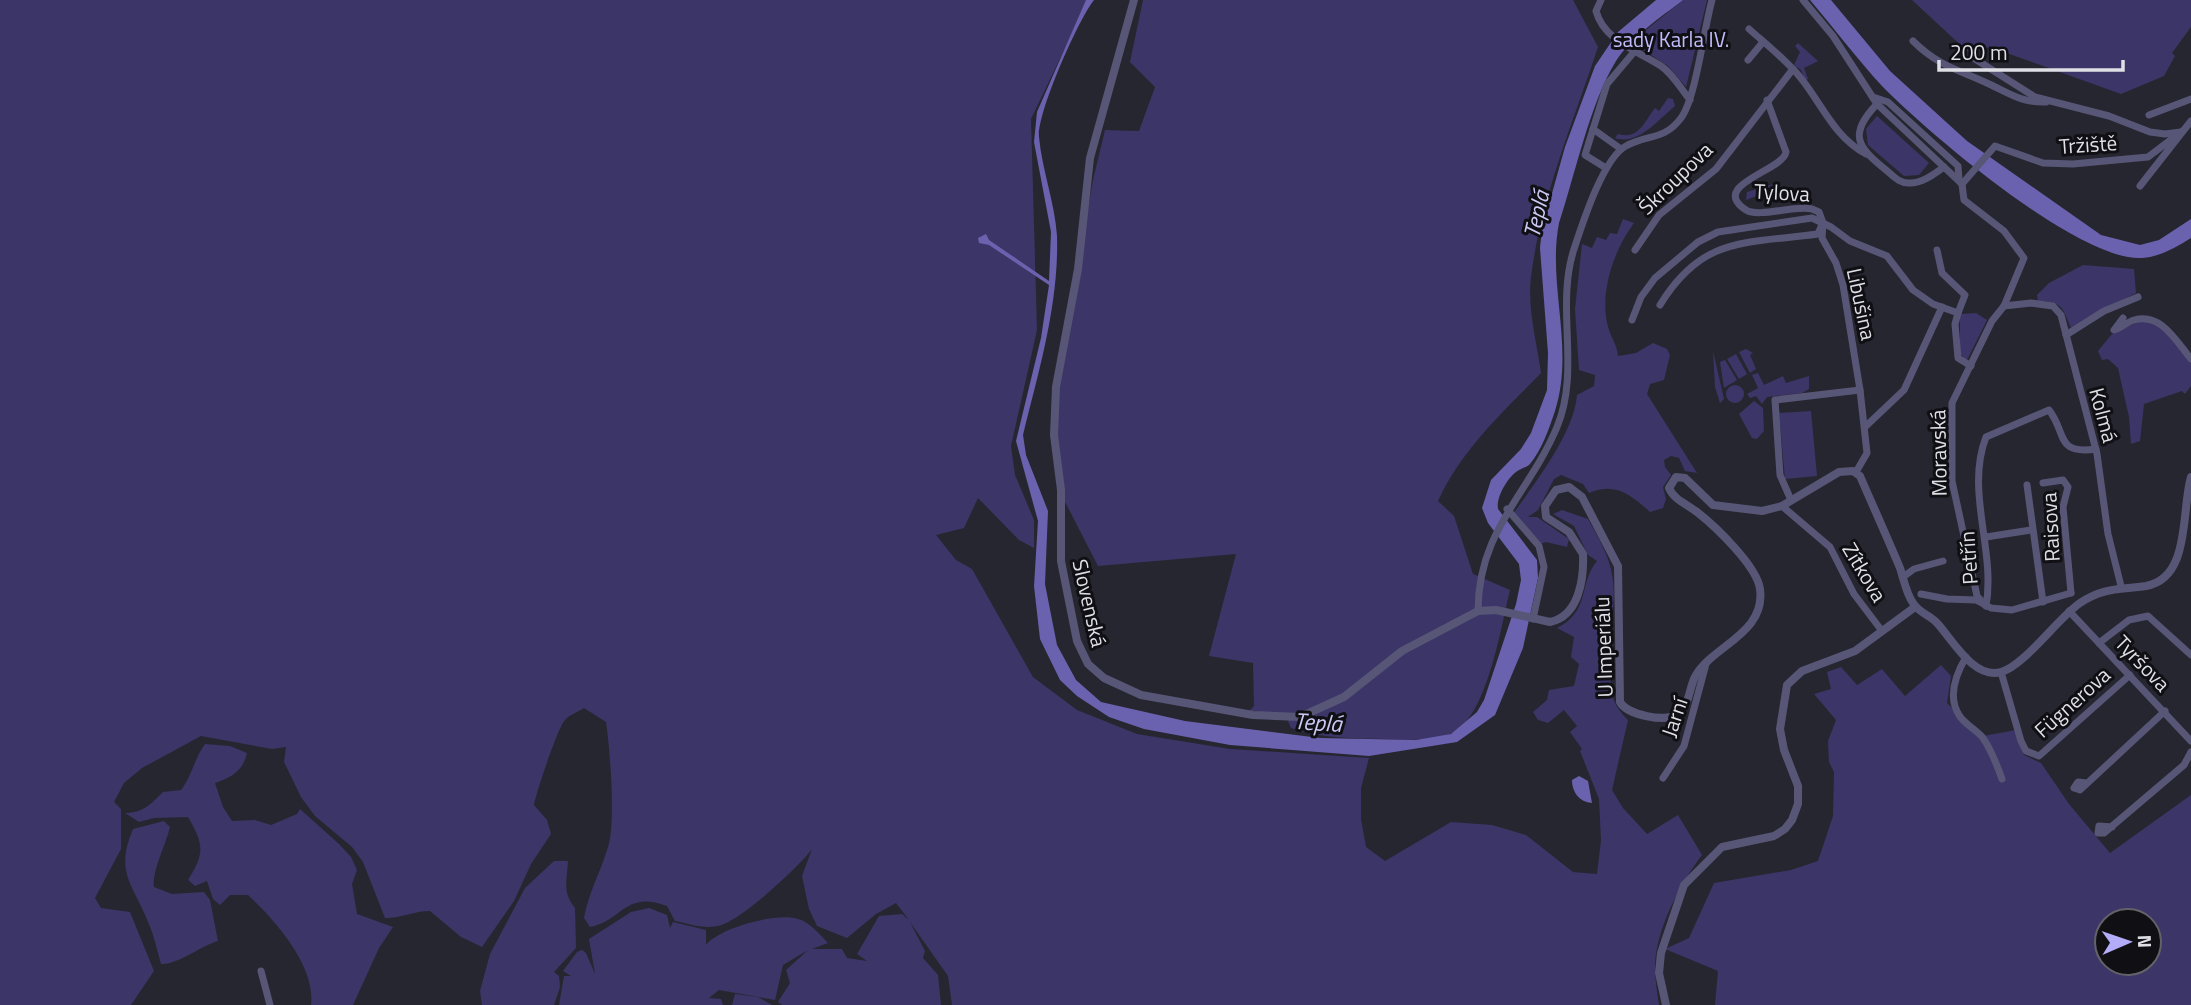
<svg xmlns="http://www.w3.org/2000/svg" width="2191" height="1005" viewBox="0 0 2191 1005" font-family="'Titillium Web',sans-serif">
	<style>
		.green { fill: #3c3567; fill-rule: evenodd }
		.water { fill: #6b62af }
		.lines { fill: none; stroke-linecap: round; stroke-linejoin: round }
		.minor { stroke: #585677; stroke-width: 7 }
		.tertiary { stroke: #585677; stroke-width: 8 }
		.labels { text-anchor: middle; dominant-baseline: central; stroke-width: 6; stroke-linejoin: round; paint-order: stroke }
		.park-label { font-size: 21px; fill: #c0bcfb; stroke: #100f14 }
		.street-label { font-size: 21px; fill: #dfdfe6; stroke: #100f14 }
		.water-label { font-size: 23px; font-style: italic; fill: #cbc9f4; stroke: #100f14 }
	</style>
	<rect width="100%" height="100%" fill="#262630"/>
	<g class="green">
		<path d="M 0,0 L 1088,0 L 1031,119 L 1037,330 L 1011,446 L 1015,475 L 1034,520 L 1034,548 L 1019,540 L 978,498 L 964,528 L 936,535 L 956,560 L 972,569 L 1033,677 L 1077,710 L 1137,734 L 1230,749 L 1369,758 L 1361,788 L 1361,819 L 1366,847 L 1385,861 L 1451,822 L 1492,825 L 1526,835 L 1573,872 L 1597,874 L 1601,840 L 1599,799 L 1580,751 L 1582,749 L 1570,732 L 1577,726 L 1564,710 L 1548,723 L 1538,720 L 1533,712 L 1547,700 L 1549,690 L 1574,686 L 1579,664 L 1571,657 L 1574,637 L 1557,628 C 1591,611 1578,584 1597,561 L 1588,555 L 1574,526 L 1553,514 L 1562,510 L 1588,519 C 1606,551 1617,570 1613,609 C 1611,622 1604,626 1608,640 L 1613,643 C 1612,674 1603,697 1628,720 L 1612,790 L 1623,808 L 1647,834 L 1678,815 L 1702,855 C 1680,884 1656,929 1655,966 C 1655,979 1657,992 1659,1005 L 952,1005 L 948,976 L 910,922 L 925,951 L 923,958 L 938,975 L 941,1005 L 782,1005 L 778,1002 L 790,983 L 786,970 L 808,950 L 783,965 L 775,1000 L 719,990 L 709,998 L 721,999 L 723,1005 L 559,1005 L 564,976 L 571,976 L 563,971 L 577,952 L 582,950 L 586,953 L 595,974 L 589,939 L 631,912 L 649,908 L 667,915 L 670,928 L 673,922 L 706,930 L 706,945 C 719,928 776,912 798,919 C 810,922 820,935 828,943 L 812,949 L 842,949 L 847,958 L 867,961 L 857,954 L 879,916 L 902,914 L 909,920 L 896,903 L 876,914 L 847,938 L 817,926 L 809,909 L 802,876 L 812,849 C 798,868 746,915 724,924 C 708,931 690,924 675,921 L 667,906 C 625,890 622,921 590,927 L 584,918 C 589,891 601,871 608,847 C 616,823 610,749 606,722 L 584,708 C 578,712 569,715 565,720 C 558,727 536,793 534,805 L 547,820 L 551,834 L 531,864 L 514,901 L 482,947 L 461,937 L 430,911 C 414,911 402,918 385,918 L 363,862 L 352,847 L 315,816 L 301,797 L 284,762 L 286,747 L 272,749 L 201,736 L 142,768 L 124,783 L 114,802 L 121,809 L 121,849 L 95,898 L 101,908 L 130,912 L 154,971 L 131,1005 L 0,1005 Z"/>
		<path d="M 1143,0 L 1573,0 L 1598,47 C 1573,123 1541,197 1531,277 C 1527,307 1537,343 1541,373 C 1502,413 1462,449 1438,501 L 1454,516 L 1473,574 L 1510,590 C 1501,626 1487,720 1450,734 C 1430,741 1407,740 1386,739 C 1353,738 1323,739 1291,728 L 1285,714 L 1249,711 L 1254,706 L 1253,663 L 1209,656 L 1236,554 L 1098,566 L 1062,496 L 1052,420 L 1093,180 L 1105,130 L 1139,131 L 1155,87 L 1130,62 Z"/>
		<polygon points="1683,0 1707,0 1686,87 1668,66 1631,42"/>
		<polygon points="1912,0 2191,0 2191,27 2172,53 2175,56 2164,76 2121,94 1990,47 1968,52"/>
		<polygon points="1798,43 1818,61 1804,68 1808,79 1805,80 1801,70 1794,65 1800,52 1795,46"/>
		<path d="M 1668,98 L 1673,99 L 1675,106 C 1659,119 1638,146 1615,138 L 1618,134 C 1639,140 1644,122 1655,108 L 1659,111 Z"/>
		<polygon points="1877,116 1929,163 1919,175 1904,176 1868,145 1866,129"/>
		<polygon points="1774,184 1779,183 1781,187 1746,200 1747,192"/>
		<path d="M 1623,219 L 1634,223 C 1613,251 1598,296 1609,330 C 1612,339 1617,345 1618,356 L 1636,353 L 1653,343 L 1667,349 L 1670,355 L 1664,380 L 1650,384 L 1647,394 L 1697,473 L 1685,471 L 1679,458 L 1671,456 L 1664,460 L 1665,467 L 1671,475 L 1663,487 L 1666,499 L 1663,508 L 1650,512 C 1630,494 1615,482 1589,493 L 1583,484 L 1561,475 L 1554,479 L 1538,510 L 1528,517 L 1537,517 L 1569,539 L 1567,547 L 1546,542 L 1540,544 L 1513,514 C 1535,483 1574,433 1577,395 L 1594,386 L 1595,375 L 1579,370 L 1575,309 L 1582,244 L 1592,248 L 1597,237 L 1606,240 L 1610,233 L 1617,234 Z"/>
		<path d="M 2083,265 L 2134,269 L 2136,293 L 2071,328 C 2062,306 2062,302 2038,301 L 2037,295 L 2049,283 Z"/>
		<polygon points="1976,313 1987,320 1967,360 1960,354 1960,314"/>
		<polygon points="2144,319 2160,325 2191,362 2191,386 2185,394 2182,391 2144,404 2140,441 2131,444 2129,417 2118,368 2108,359 2102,360 2098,351 2112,334"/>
		<polygon points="1746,349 1753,353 1750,355 1756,369 1750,373 1739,352"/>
		<polygon points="1713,351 1724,399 1720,403 1715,387"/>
		<polygon points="1736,354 1747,374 1739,379 1727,359"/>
		<polygon points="1725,360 1737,380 1724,388 1720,362"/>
		<polygon points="1758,373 1764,385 1783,376 1786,383 1809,376 1809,389 1802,393 1767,397 1762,404 1756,396 1750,398 1747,394 1758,388 1752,375"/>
		<circle cx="1735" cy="394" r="9"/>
		<polygon points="1754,401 1763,408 1764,431 1757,439 1752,438 1739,414"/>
		<polygon points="1811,411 1817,476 1785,479 1779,413"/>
		<path d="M 1941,665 L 1951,676 L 1947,703 L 1983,736 L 2016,730 L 2024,755 L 2041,763 L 2069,804 L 2110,853 L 2191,795 L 2191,1005 L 1715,1005 L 1718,971 L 1665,949 L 1689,938 L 1714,883 L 1791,870 L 1818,861 L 1833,816 L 1834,772 L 1829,762 L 1828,741 L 1836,720 L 1814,694 L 1831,689 L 1827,672 L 1841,667 L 1857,685 L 1882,669 L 1905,696 ZM 2107,921 L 2149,921 L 2149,963 L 2107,963 Z"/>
		<path d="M 205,744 L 230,746 L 247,753 C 243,771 232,777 215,783 L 223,807 L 232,821 L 255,820 L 271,825 L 297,814 L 300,809 L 339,844 L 351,857 L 357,870 L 352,884 L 357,914 L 393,927 L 379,948 L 353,1005 L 311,1005 C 316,966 275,920 248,895 L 230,895 L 220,905 L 213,899 L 207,881 L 195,886 L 188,880 C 205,853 204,845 188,817 L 154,818 L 139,822 L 125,813 C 143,813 151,804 163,792 L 181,790 C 192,776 194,759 205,744 Z"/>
		<path d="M 164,821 L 170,827 C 165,847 152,871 154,887 L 172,894 L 204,892 L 210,900 L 218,941 C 200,946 178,965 161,964 C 157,950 154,935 148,922 C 134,885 114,873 133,829 Z"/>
		<path d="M 554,861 L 568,861 C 567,881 562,892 575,908 L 576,948 L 554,972 L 559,976 L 560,987 L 554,1005 L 482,1005 L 480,991 L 490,954 L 525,888 Z"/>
		<polygon points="735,994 758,997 772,1005 732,1005"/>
	</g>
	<g class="water">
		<path d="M 1086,0 L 1094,0 C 1078,20 1037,113 1039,137 C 1042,170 1055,203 1057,236 C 1059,304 1039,370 1023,435 L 1026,455 L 1048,511 L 1045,584 L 1057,645 L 1076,680 L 1101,702 L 1185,721 L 1320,738 L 1416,740 L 1451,734 L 1477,712 L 1484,700 L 1516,604 L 1521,580 L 1519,564 L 1488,523 L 1482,508 L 1491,480 L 1521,449 L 1531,433 L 1547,390 L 1548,353 L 1540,248 L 1542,229 L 1565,147 L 1595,66 L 1618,32 L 1656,0 L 1683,0 C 1660,18 1632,36 1616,61 C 1590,103 1575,175 1559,223 C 1547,285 1575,348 1555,411 C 1549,429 1542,449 1530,464 C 1526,468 1521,468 1516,472 C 1507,479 1496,497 1498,509 L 1537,560 L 1538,578 L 1523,648 L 1495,715 L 1457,742 L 1369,756 L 1230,745 L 1144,729 L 1109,717 L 1077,696 L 1060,680 L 1040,639 L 1034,586 L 1038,521 L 1016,441 L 1041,338 L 1049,285 L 989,245 L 979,243 L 978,238 L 986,234 L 989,240 L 1049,281 L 1051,232 L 1034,142 L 1037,112 Z"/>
		<path d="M 1810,0 L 1831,0 L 1890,71 L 1967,141 L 2101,235 L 2140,245 L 2159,240 L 2191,219 L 2191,238 C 2177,247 2159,257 2142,258 C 2079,262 1927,132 1882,86 C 1857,59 1834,28 1810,0 Z"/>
		<path d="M 1579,776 L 1588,781 L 1592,803 C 1579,802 1572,792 1572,780 Z"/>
	</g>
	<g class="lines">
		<g class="minor">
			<path d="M 1601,0 L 1596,11 C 1604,41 1638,51 1661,66 C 1673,74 1681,89 1690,100"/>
			<polyline points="1803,0 1833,36 1877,104 1962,184"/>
			<path d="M 1749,29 C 1767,45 1785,59 1800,77 C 1822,104 1834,137 1866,154"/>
			<path d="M 1913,41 C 1938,66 1959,70 1989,84 C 2009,93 2022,103 2046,102"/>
			<polyline points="1975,59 2035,97 2109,116 2150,132 2165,134 2181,132"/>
			<polyline points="1748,60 1763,42"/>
			<polyline points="1873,97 1888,102 1958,166 1959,180"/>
			<path d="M 1767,100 L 1786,152 C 1783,171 1708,185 1746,210 C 1759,218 1794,205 1812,209 L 1819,212 L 1823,223"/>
			<path d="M 1877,104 C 1848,134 1857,147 1886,170 C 1893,176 1900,184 1910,183 C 1923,183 1934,174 1944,167"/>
			<polyline points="2149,115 2191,99"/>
			<polyline points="1593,129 1621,149"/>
			<polyline points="1606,168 1585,155 1607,84 1634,52"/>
			<polyline points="1962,184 1964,200 2004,231 2024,258 2004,306 1992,321 1952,403 1952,481 1977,596 1986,606"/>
			<polyline points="1962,184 1995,146 2043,163 2073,164 2148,157 2181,132"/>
			<polyline points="2140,186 2191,121"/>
			<polyline points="1823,223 1822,238 1836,263 1843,285 1860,390 1867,453 1856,472"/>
			<polyline points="1635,250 1659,215 1716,169 1793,69"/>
			<polyline points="1937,250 1942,273 1965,295 1958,313"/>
			<path d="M 1660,305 C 1703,235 1746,244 1818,234 L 1821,227"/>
			<polyline points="2004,306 2031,303 2053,306 2061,315 2097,454 2108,534 2121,586"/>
			<path d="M 2123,318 L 2114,330 C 2121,328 2127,322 2134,320 C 2161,312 2176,341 2191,359"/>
			<polyline points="1632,320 1641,297 1655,278 1698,242 1718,232 1812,218 1831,227 1850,241 1887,256 1913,290 1933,304 1958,313 1955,324 1958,358 1971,366"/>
			<polyline points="2066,335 2104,311 2138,297"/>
			<polyline points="1865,427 1904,390 1942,307"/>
			<polyline points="2043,483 2063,480 2068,487 2063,507 2071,593"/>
			<polyline points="2027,485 2043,602"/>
			<polyline points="1791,500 1780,475 1775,400 1860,390"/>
			<polyline points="1782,506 1830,547 1854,594 1882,631"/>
			<polyline points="1507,509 1539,546 1544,567 1533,619"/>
			<polyline points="1986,537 2031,530"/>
			<polyline points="1903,577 1914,569 1943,561"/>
			<polyline points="1921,594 1947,599 1976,600 1991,608 2012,610 2071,593"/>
			<path d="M 1986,606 C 1996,551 1965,491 1986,437 L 2049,410 C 2067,433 2055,455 2096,449"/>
			<path d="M 1478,611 C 1478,530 1529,494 1557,427 C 1581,369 1555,308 1574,249 C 1582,225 1603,158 1626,146 C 1647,134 1664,141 1681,118 C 1696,98 1704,28 1712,0"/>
			<polyline points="2069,611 2191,741"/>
			<polyline points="2099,643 2129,620 2148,616 2191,655"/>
			<path d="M 1966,657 C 1956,674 1947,696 1959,715 C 1964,724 1977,730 1983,738 C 1992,751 1997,765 2002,779"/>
			<polyline points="2001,672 2021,741 2026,751 2039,756 2130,675"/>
			<polyline points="1663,778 1684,746 1706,664"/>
			<polyline points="2087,783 2078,782 2074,788 2080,790 2165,711"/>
			<polyline points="2112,827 2099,826 2098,833 2104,833 2184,765 2191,752"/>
			<polyline points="261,971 270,1005"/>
		</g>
		<g class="tertiary">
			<path d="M 1134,0 L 1090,158 L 1078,269 L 1056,387 L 1054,435 L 1061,490 L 1061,561 L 1077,641 L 1088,664 L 1104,678 L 1141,695 L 1253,715 L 1300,717 L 1344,697 L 1402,651 L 1478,611 L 1496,610 L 1550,622 C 1579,616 1584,579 1583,554 L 1569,532 L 1546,517 L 1545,506 L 1556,490 L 1569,487 L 1582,497 L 1618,566 L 1620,702 C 1627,715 1666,723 1678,714 C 1690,706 1689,686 1696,675 C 1714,645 1766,633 1760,589 C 1757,566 1715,526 1697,512 C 1687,504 1674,500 1669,488 L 1676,477 L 1685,478 L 1713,505 L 1762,511 L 1782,506 L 1839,472 L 1853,471 L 1860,476 C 1873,506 1887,537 1900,568 C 1904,580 1906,593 1913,603 C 1919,613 1930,615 1937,623 C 1952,639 1974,680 2001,672 C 2024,666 2057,619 2080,603 C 2104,587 2120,590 2146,586 C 2191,578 2181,511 2191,477"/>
			<polyline points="1666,1005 1659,973 1661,953 1684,885 1722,847 1774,836 1785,829 1792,820 1798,804 1798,786 1784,750 1780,729 1787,685 1802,671 1855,651 1915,607"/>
		</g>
	</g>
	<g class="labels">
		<g class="park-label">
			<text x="1671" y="39">sady Karla IV.</text>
		</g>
		<g class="street-label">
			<text transform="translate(2088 144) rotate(-4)">Tržiště</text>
			<text transform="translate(1675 178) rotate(-44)">Škroupova</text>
			<text transform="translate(1782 192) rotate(3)">Tylova</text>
			<text transform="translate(1862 304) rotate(78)">Libušina</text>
			<text transform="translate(2104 415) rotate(75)">Kolmá</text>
			<text transform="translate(1938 453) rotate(-91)">Moravská</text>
			<text transform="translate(2050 527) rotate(-93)">Raisova</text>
			<text transform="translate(1968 558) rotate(-94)">Petřín</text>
			<text transform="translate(1865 572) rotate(59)">Zítkova</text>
			<text transform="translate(1090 603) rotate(77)">Slovenská</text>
			<text transform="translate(1603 647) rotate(-92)">U Imperiálu</text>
			<text transform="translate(2143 663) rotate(46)">Tyršova</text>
			<text transform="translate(2072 702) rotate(-42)">Fügnerova</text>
			<text transform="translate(1674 717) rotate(-71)">Jarní</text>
		</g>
		<g class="water-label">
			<text transform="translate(1536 214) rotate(-77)">Teplá</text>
			<text transform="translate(1318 722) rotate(4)">Teplá</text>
		</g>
	</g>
	<g transform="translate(2128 942) rotate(88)"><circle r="33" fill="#100f14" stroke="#636268" stroke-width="2"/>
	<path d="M0-5L12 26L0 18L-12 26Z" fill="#b3adf9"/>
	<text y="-10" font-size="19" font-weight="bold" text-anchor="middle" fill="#dfdfe6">N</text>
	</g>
	<path d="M1939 60v10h184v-10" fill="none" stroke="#dfdfe6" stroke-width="3.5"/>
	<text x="1950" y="60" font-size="21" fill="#dfdfe6" stroke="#100f14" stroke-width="5" paint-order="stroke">200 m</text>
</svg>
